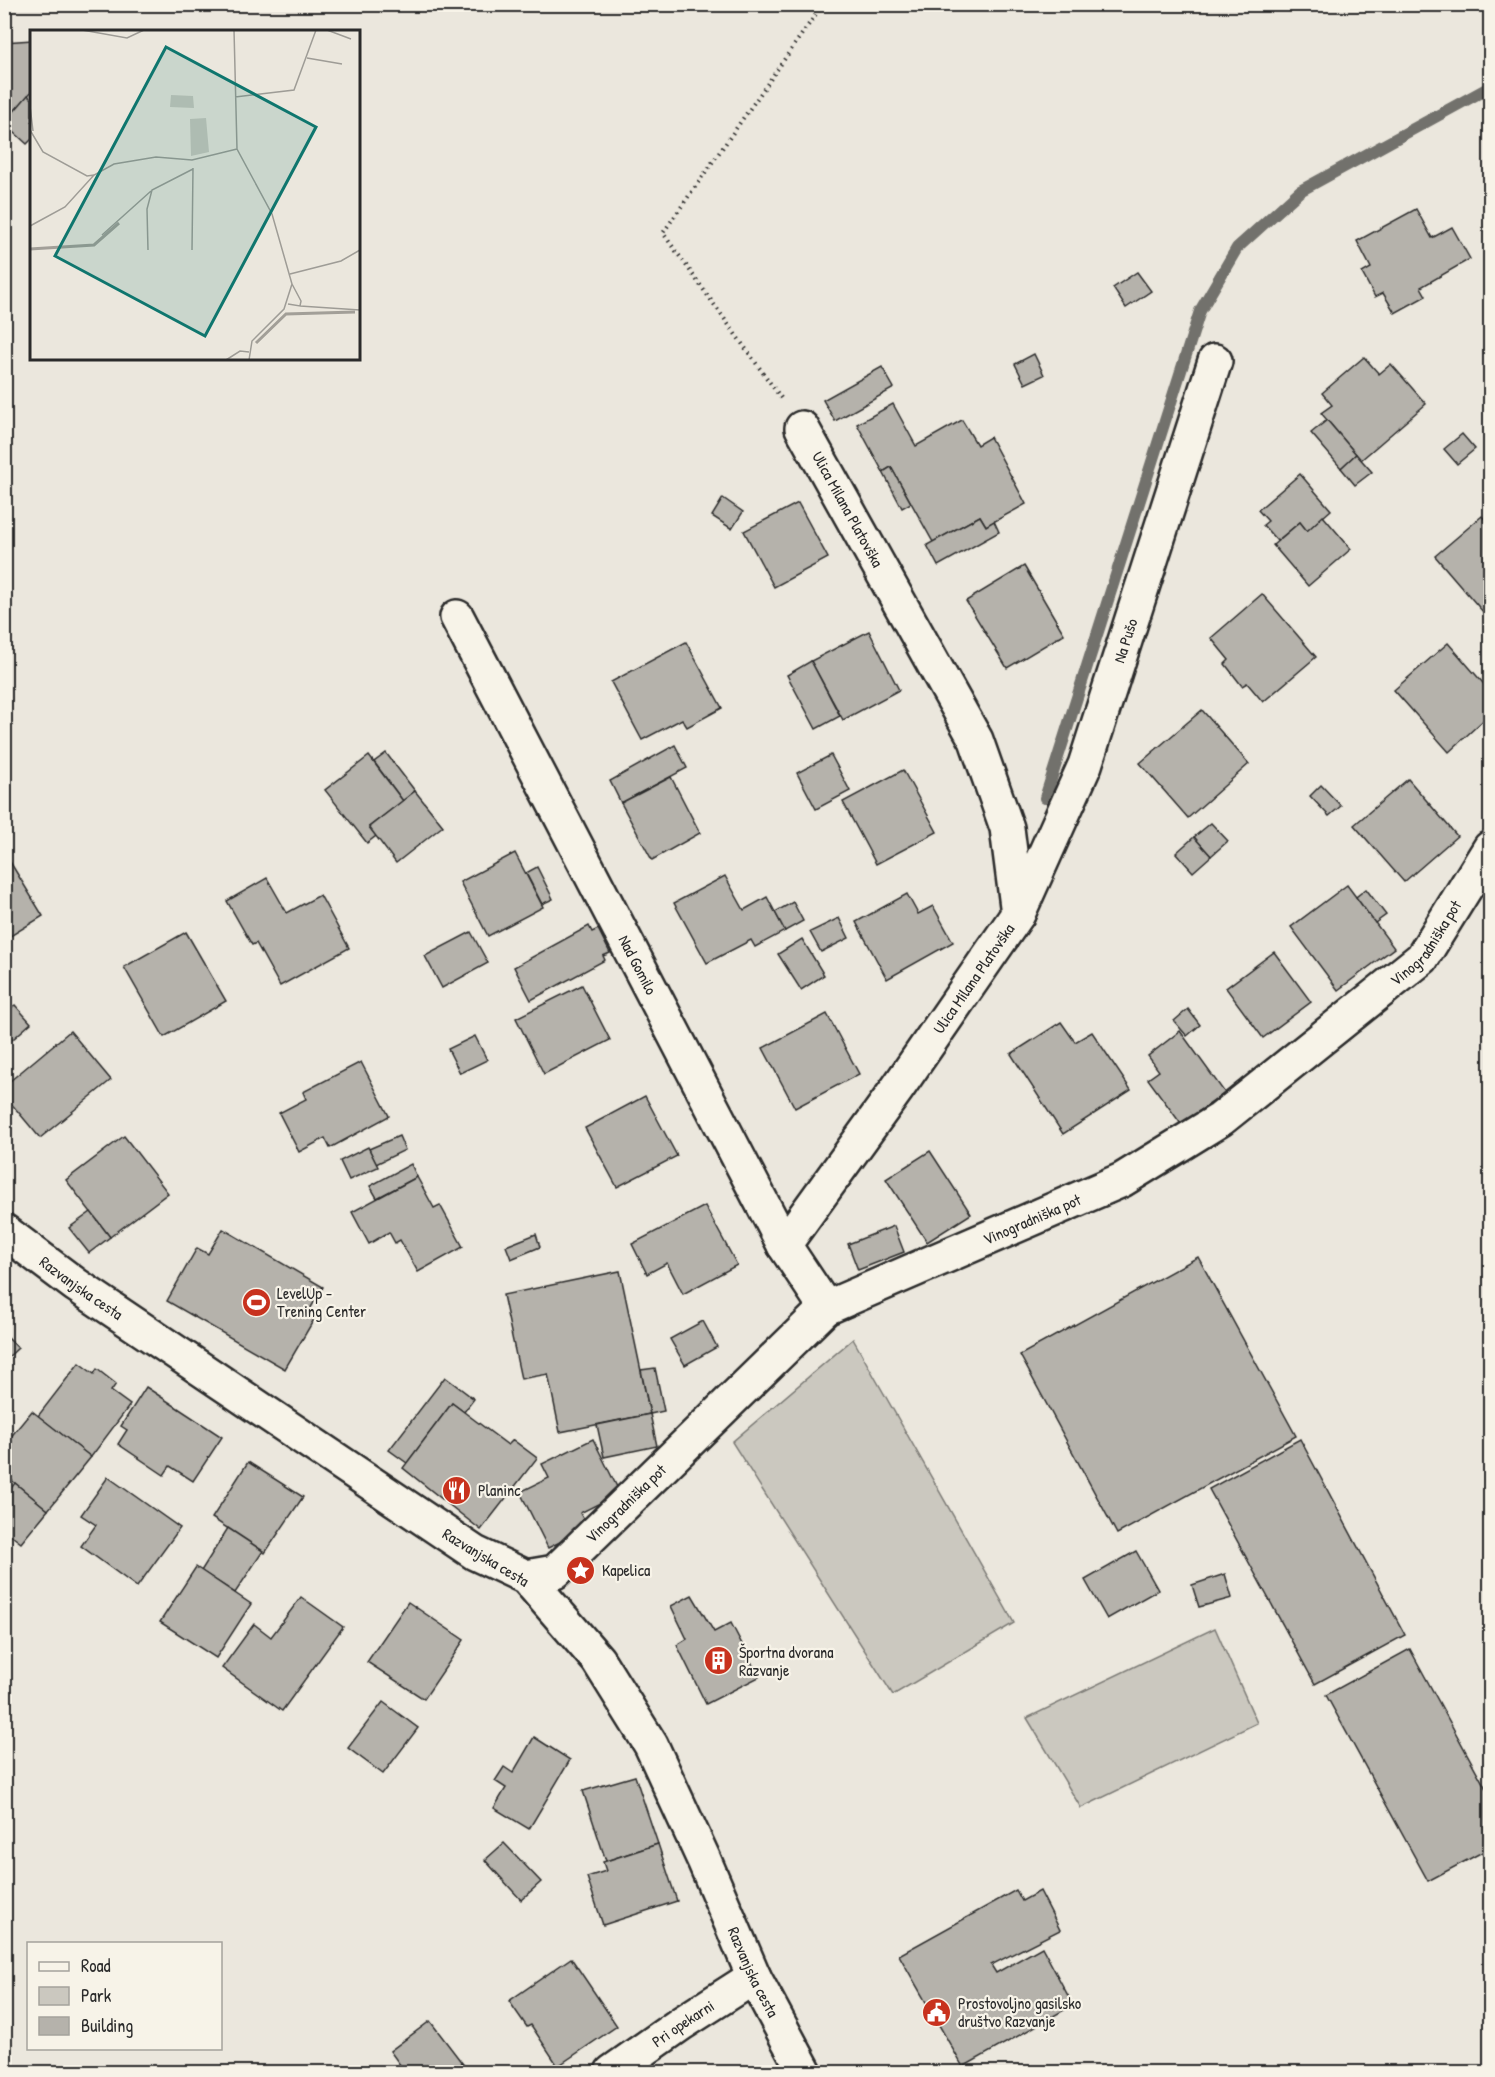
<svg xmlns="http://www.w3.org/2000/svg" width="1495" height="2077" viewBox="0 0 1495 2077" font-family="'Patrick Hand',sans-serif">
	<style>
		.green { fill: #cbc8bf; stroke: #7b7a75; stroke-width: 1.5 }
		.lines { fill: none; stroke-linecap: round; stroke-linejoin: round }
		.stream { stroke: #72716c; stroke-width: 12 }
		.building { fill: #b5b2ab; stroke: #2b2b2b; stroke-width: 1.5 }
		.street-casing { stroke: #2b2b2b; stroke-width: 38 }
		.secondary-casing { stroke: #2b2b2b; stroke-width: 38 }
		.path { stroke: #2b2b2b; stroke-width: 4; stroke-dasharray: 1.5 4.5; stroke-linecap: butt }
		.street { stroke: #f7f3e8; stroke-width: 33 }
		.secondary { stroke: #f7f3e8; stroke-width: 33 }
		.labels { text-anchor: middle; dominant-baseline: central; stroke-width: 4.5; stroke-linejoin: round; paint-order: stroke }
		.street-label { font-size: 16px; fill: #2b2b2b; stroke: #f7f3e8 }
		.poi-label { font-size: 16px; fill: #2b2b2b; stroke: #f7f3e8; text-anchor: start }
		.inset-river { fill: none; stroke: #a29f98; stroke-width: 3 }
		.inset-road { fill: none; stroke: #9e9c96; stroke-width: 1.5 }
		.view { fill: #0f766e; fill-opacity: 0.15; stroke: #0f766e; stroke-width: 3 }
		.inset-edge { fill: none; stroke: #2b2b2b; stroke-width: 3 }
	</style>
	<rect width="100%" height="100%" fill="#ebe7dd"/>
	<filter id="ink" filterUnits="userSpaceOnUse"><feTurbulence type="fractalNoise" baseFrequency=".0167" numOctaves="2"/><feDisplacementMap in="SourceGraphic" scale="12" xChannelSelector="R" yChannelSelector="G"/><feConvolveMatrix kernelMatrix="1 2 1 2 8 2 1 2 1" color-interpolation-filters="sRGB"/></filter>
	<g filter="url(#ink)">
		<g class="green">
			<polygon points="853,1339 1014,1623 893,1695 732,1442"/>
			<polygon points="1215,1628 1257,1723 1081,1808 1027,1718"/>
		</g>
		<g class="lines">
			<polyline class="stream" points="1045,798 1200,311 1237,248 1300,191 1490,87"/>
		</g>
		<g class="building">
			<polygon points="32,40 32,91 4,123 4,42"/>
			<polygon points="28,95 32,99 32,139 27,144 4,123"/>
			<polygon points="1416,209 1432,238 1452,227 1470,259 1421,287 1426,296 1395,313 1383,293 1375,297 1362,273 1371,268 1357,241"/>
			<polygon points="1137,272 1151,291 1126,308 1113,288"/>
			<polygon points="1034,354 1044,375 1025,384 1015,364"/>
			<polygon points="1364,357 1379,374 1391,364 1426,404 1361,460 1321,413 1332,405 1322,393"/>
			<polygon points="882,367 894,388 835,421 823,400"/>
			<polygon points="893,404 916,446 962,420 977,445 990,437 1026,504 986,526 980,516 933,542 891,467 883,472 857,424"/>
			<polygon points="1327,420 1356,454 1341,468 1311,433"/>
			<polygon points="1462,434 1475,449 1457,464 1444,449"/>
			<polygon points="1356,454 1372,472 1355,485 1341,468"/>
			<polygon points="891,467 911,503 902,508 883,472"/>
			<polygon points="1300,474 1331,510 1307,531 1300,522 1277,541 1263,525 1268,521 1258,510"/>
			<polygon points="723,498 743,512 732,529 712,516"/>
			<polygon points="798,503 828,558 774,587 744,531"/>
			<polygon points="980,516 986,526 994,521 999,532 938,566 927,545"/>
			<polygon points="1323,516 1351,549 1308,586 1273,545 1300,522 1307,531"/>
			<polygon points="1482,516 1490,526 1490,620 1435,556"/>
			<polygon points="1024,566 1064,634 1007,668 966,601"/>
			<polygon points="1262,594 1316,657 1263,702 1247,683 1242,686 1225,664 1229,660 1211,638"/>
			<polygon points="869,631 899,690 843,720 811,661"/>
			<polygon points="686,642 722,708 687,727 682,719 642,740 611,682"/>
			<polygon points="1448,643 1490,691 1490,714 1449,752 1394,690"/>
			<polygon points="811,661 840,716 816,729 787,675"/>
			<polygon points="1202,710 1249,764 1188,818 1140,763"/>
			<polygon points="675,745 687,768 621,803 610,781"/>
			<polygon points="386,753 415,791 403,801 374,762"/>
			<polygon points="831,755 850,791 816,809 797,773"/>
			<polygon points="369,756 403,801 369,827 376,836 367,843 325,790"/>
			<polygon points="903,770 937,832 876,864 843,802"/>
			<polygon points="671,777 700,833 652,860 621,803"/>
			<polygon points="1408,779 1457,836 1404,882 1354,825"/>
			<polygon points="1321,785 1341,806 1329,816 1310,796"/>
			<polygon points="415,791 443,826 396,863 369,827"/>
			<polygon points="1211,823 1228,841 1211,856 1194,837"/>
			<polygon points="1194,837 1211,856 1193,872 1176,853"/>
			<polygon points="4,852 43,916 4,940"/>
			<polygon points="515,853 543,907 488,936 460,882"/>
			<polygon points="537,867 553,899 542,904 526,873"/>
			<polygon points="725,876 744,910 767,897 785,931 755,947 751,940 707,963 674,903"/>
			<polygon points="267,878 287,913 320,895 349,948 280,986 256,943 252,945 227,901"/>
			<polygon points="1347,885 1394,948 1338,990 1291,927"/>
			<polygon points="1366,889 1386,915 1375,923 1356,897"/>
			<polygon points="907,894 918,914 933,906 953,942 887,979 856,922"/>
			<polygon points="793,902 803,921 785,931 775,912"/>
			<polygon points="839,918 849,938 821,952 810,932"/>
			<polygon points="589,926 592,932 598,929 610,953 603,956 605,960 531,1000 514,967"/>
			<polygon points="186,932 226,1001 164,1037 124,967"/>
			<polygon points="471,932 488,963 442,988 425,956"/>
			<polygon points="802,939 824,975 801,990 778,954"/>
			<polygon points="1274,952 1311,1002 1263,1038 1226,988"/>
			<polygon points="582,985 610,1040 544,1074 516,1018"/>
			<polygon points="15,1005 31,1023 4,1047 4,1014"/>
			<polygon points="1188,1009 1200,1025 1187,1036 1174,1021"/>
			<polygon points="827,1014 859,1074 795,1108 763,1048"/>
			<polygon points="1061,1022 1075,1042 1092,1032 1131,1090 1063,1134 1011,1054"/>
			<polygon points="70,1031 111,1080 40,1138 4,1095 4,1086"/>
			<polygon points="1180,1031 1225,1093 1181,1124 1148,1079 1159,1071 1148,1056"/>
			<polygon points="475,1036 487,1060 460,1073 448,1049"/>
			<polygon points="361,1062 389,1116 330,1148 325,1138 299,1152 279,1113 306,1099 303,1092"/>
			<polygon points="645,1096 677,1156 617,1187 585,1128"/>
			<polygon points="124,1136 168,1193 110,1237 66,1180"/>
			<polygon points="399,1136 405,1150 376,1164 369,1149"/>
			<polygon points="368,1147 378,1167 349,1180 340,1161"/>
			<polygon points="930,1151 971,1214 927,1242 886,1179"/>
			<polygon points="411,1164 417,1177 377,1198 370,1186"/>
			<polygon points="417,1177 434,1208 440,1205 463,1247 418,1272 400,1240 395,1243 389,1232 369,1244 352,1212"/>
			<polygon points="705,1206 737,1265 683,1294 667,1263 647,1274 632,1244"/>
			<polygon points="91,1212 110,1237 89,1253 69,1228"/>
			<polygon points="894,1226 904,1252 858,1270 848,1244"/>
			<polygon points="223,1229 323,1287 309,1311 316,1316 285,1369 167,1301 197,1248 208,1254"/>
			<polygon points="536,1234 540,1247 511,1259 506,1246"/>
			<polygon points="1198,1257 1296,1436 1117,1534 1020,1355"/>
			<polygon points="620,1271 650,1414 560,1432 548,1374 521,1379 503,1295"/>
			<polygon points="703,1321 717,1347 685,1365 670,1339"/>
			<polygon points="4,1334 18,1348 4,1361"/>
			<polygon points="79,1363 94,1374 97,1369 116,1384 111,1391 130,1405 91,1457 38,1416"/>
			<polygon points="655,1368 664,1411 650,1414 641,1370"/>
			<polygon points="445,1377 474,1399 464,1412 452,1403 407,1463 389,1450"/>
			<polygon points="146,1387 222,1437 193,1481 170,1466 164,1475 118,1444 127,1430 121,1426"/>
			<polygon points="452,1403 508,1445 513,1440 537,1458 481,1530 403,1468"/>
			<polygon points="32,1411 91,1457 48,1510 4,1474 4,1445"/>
			<polygon points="650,1414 657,1446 604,1457 597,1425"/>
			<polygon points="593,1439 620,1493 580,1513 588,1528 548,1548 520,1492 549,1478 542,1464"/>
			<polygon points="1300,1439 1405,1635 1315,1684 1209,1489"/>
			<polygon points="248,1462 303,1497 265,1553 212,1518"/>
			<polygon points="108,1477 180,1528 137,1587 81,1546 96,1525 81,1515"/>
			<polygon points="15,1483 48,1510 21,1543 4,1530 4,1497"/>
			<polygon points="228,1528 263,1551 235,1593 201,1571"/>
			<polygon points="1136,1551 1158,1590 1107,1619 1085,1580"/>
			<polygon points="196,1567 251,1604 216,1658 160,1622"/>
			<polygon points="1225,1574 1232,1598 1199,1607 1192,1585"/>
			<polygon points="692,1595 714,1632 731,1623 759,1677 706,1704 677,1645 687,1639 671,1606"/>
			<polygon points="301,1597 343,1627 282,1711 222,1668 254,1624 271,1637"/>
			<polygon points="408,1602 464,1640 424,1699 367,1662"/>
			<polygon points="1410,1649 1490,1796 1490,1848 1428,1881 1326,1695"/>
			<polygon points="383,1702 418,1728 383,1774 348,1748"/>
			<polygon points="534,1737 570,1760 529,1829 494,1808 506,1788 495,1781 504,1767 513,1773"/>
			<polygon points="635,1776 658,1844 606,1861 583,1791"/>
			<polygon points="504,1843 541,1882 521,1900 485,1860"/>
			<polygon points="658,1844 677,1901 603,1925 587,1877 606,1871 603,1862"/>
			<polygon points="1016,1890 1022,1901 1040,1891 1060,1930 991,1965 996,1973 1042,1947 1073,2005 963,2067 899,1955"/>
			<polygon points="571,1958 617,2026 558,2066 531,2025 527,2027 509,2001"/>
			<polygon points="430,2021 469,2072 398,2072 403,2069 390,2051"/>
		</g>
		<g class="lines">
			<defs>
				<g id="street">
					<path id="s1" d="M 457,617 L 784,1245 L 826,1308"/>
					<path id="s2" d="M 1018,914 L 1085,765 L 1215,361"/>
					<path id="s3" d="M 784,1245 L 897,1089 L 1018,914 L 1007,828 L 976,740 L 802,428"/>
					<path id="s4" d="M 526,1577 L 555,1572 L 826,1308 L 1122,1180 L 1221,1119 L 1422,958 L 1490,848"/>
					<path id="s5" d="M 612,2072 L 682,2023 L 754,1977"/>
				</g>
				<g id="secondary">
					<path id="s6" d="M 4,1231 L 76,1285 L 475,1553 L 526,1577 L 598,1660 L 651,1745 L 704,1860 L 754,1977 L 805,2072"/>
				</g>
			</defs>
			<use href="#street" class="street-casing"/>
			<use href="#secondary" class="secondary-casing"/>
			<polyline class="path" points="781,398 663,233 823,4"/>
			<use href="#street" class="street"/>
			<use href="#secondary" class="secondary"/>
		</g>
	</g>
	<defs>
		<symbol id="stadium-disc" viewBox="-11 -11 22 22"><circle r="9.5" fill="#c8321e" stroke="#f7f3e8"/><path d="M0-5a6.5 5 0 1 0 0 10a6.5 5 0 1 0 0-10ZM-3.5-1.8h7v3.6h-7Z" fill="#fff"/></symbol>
		<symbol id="restaurant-disc" viewBox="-11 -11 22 22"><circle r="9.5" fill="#c8321e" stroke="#f7f3e8"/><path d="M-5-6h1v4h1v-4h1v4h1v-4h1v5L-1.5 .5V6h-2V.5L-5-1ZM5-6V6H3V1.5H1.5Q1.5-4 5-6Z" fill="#fff"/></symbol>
		<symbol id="sight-disc" viewBox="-11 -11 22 22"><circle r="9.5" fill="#c8321e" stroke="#f7f3e8"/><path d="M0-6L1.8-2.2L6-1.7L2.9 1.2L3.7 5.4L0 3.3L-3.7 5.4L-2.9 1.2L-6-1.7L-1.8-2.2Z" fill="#fff"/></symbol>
		<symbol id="building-disc" viewBox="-11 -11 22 22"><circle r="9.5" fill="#c8321e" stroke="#f7f3e8"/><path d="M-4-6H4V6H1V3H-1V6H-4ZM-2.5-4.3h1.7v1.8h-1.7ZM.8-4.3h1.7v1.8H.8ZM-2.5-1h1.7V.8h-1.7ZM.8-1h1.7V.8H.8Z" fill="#fff"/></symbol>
		<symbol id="civic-disc" viewBox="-11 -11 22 22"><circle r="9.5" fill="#c8321e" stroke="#f7f3e8"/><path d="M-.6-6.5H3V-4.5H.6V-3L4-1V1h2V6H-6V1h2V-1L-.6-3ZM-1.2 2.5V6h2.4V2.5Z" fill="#fff"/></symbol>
	</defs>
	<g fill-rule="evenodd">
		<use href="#stadium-disc" x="240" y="1286" width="33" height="33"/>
		<use href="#restaurant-disc" x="440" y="1474" width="33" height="33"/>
		<use href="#sight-disc" x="564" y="1554" width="33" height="33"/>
		<use href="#building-disc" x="702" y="1644" width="33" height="33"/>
		<use href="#civic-disc" x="920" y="1996" width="33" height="33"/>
	</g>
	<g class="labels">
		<g class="street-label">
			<text transform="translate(848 509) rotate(61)">Ulica Milana Platovška</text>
			<text stroke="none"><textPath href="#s2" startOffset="294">Na Pušo</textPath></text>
			<text stroke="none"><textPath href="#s4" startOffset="1118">Vinogradniška pot</textPath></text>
			<text stroke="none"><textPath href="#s1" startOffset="392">Nad Gomilo</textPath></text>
			<text stroke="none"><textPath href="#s3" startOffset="327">Ulica Milana Platovška</textPath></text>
			<text stroke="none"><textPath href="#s4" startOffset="632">Vinogradniška pot</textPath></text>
			<text stroke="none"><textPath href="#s6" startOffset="96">Razvanjska cesta</textPath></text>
			<text stroke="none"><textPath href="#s4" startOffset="128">Vinogradniška pot</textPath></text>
			<text transform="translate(486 1557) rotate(31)">Razvanjska cesta</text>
			<text stroke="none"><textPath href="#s6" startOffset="1086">Razvanjska cesta</textPath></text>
			<text stroke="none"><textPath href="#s5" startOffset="86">Pri opekarni</textPath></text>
		</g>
		<g class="poi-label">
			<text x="277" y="1293">LevelUp -<tspan x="277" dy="18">Trening Center</tspan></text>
			<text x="478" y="1490">Planinc</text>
			<text x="602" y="1570">Kapelica</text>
			<text x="739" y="1652">Športna dvorana<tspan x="739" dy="18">Razvanje</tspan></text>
			<text x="958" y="2003">Prostovoljno gasilsko<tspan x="958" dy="18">društvo Razvanje</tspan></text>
		</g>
	</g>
	<g transform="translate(30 30)">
		<rect width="330" height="330" fill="#ebe7dd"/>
		<path d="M 141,65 L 163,66 L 164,78 L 140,77 ZM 176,88 L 179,122 L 161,126 L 160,89 Z" fill="#cbc8bf"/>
		<path class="inset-river" d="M 0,219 L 64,215 L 89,193M 226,313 L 256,284 L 325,282"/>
		<path class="inset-road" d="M 52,0 L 97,8 L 114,0M 204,0 L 207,119 L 242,184 L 262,254 L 254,279 L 222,311 L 219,330M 297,0 L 321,9M 277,28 L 312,34M 205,67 L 264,60 L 286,0M 0,76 L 3,101M 0,100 L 13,122 L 57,146 L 64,145M 0,196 L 35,177 L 64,145 L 84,134 L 126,127 L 162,130 L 207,119M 72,205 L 121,161M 118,220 L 117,179 L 122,160 L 163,139M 162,220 L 163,138M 260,244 L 311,231 L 330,220M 258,274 L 270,276 L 271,271 L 262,254M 270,276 L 330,280M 196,330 L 210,321 L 219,322"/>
		<path class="view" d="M 136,17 L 286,97 L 175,306 L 25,226 Z"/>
		<rect width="330" height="330" class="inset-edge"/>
	</g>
	<rect width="1495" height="2077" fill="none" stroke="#f7f3e8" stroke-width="24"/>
	<rect x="12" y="12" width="1471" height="2053" fill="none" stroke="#2b2b2b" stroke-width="2" filter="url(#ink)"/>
	<rect x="27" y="1942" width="195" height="108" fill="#f7f3e8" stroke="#a5a39c" stroke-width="1.5"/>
	<rect x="39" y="1962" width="30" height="9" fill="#f7f3e8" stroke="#a5a39c" stroke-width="1.5"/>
	<text x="81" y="1972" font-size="18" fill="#2b2b2b">Road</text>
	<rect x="39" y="1987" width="30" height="18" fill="#cbc8bf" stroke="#a5a39c" stroke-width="1.5"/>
	<text x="81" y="2002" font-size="18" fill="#2b2b2b">Park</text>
	<rect x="39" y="2017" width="30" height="18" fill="#b5b2ab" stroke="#a5a39c" stroke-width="1.5"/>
	<text x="81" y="2032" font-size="18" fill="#2b2b2b">Building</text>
</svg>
